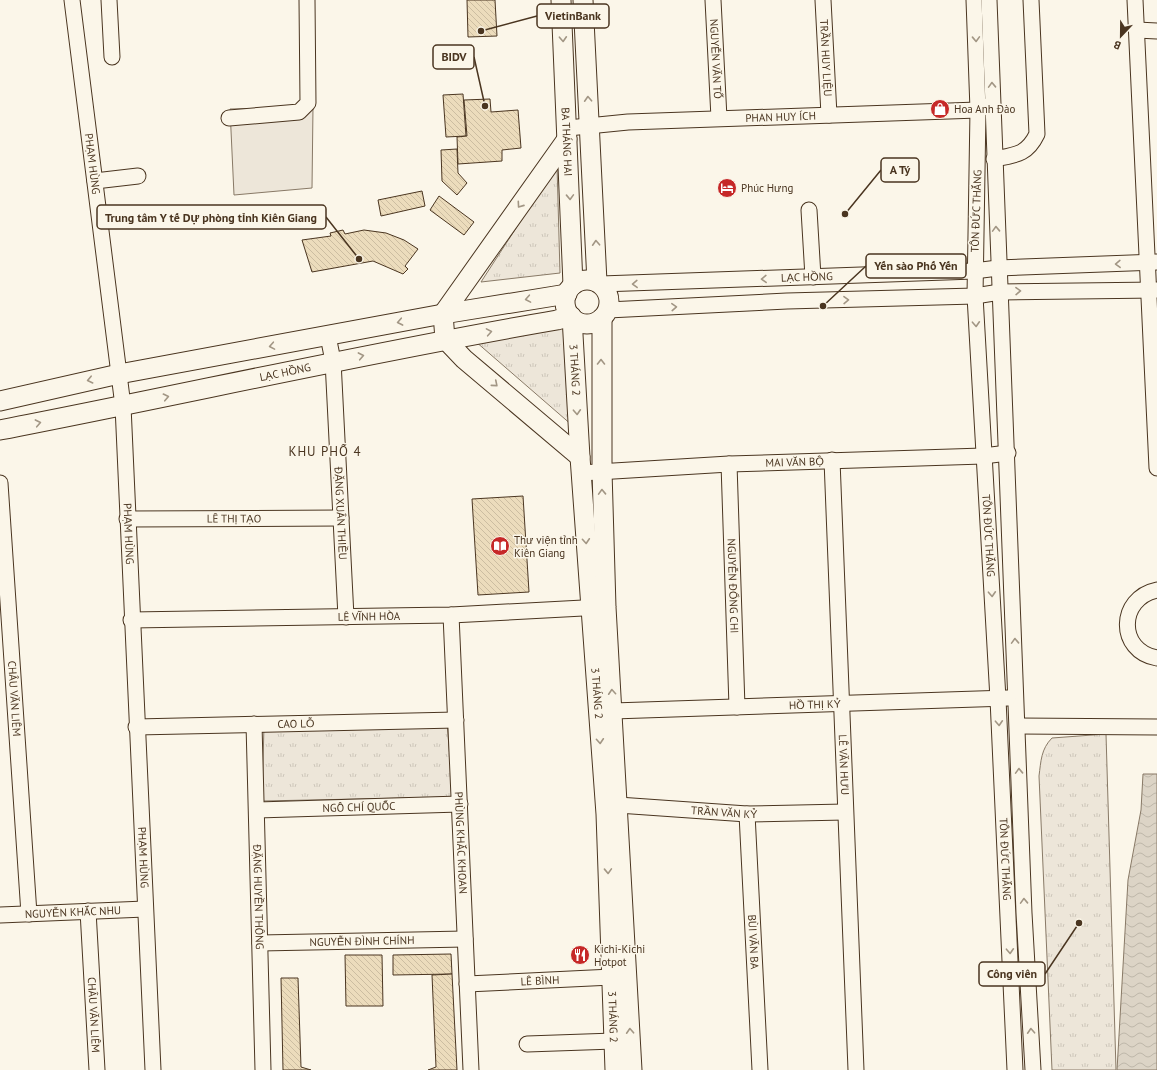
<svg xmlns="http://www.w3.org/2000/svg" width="1157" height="1070" viewBox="0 0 1157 1070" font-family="'PT Sans',sans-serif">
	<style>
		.park { fill: url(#park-tufts); stroke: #887966 }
		.pitch { fill: #ede6d9; stroke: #887966 }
		.water { fill: url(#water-waves); stroke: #887966 }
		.building { fill: url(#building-back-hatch); stroke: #4a3520 }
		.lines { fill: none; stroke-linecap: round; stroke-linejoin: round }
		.minor-casing { stroke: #4a3520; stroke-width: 17 }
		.major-casing { stroke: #4a3520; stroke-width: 21 }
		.minor { stroke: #fbf6e9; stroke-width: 15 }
		.major { stroke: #fbf6e9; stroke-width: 19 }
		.oneway { stroke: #a29684 }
		.labels { text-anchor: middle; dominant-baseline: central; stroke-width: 3; stroke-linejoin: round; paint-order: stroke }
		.street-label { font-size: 11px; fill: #4a3520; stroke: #fbf6e9 }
		.poi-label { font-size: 11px; fill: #4a3520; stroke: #fbf6e9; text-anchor: start }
		.quarter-label { font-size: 13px; letter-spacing: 1px; fill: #4a3520; stroke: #fbf6e9 }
		.leader { fill: none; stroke: #4a3520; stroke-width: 1.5 }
		.callout-dot { fill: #4a3520; stroke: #fbf6e9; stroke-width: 1.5 }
		.callout { fill: #fbf6e9; stroke: #4a3520; stroke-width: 1.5 }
		.callout-label { font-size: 12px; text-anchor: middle; font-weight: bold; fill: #4a3520 }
	</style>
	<defs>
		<pattern id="park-tufts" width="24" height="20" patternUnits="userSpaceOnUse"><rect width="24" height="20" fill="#ede6d9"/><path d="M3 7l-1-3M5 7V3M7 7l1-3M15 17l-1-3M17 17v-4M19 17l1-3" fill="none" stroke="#cdc6ba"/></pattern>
		<pattern id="water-waves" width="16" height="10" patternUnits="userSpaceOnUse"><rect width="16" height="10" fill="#dcd4c6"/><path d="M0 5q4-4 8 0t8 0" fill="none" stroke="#beb7aa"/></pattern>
		<pattern id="building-back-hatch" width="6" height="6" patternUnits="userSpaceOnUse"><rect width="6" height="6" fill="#ecdcbc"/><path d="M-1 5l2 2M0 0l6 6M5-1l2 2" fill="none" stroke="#ccbda1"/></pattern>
	</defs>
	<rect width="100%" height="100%" fill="#fbf6e9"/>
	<g class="park">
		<polygon points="557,165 560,273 481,282"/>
		<polygon points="567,325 573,426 475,341"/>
		<polygon points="447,722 453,797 262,801 264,725"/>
		<path d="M 1106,734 L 1116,1070 L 1052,1070 L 1039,776 C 1041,761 1041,749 1052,738 Z"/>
	</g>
	<polygon class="pitch" points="313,107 312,188 234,195 230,109"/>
	<polygon class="water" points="1143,774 1157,774 1157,1070 1117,1070 1128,880 1141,810"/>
	<g class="building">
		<polygon points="467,0 495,0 497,36 468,37"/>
		<polygon points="463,94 466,136 446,137 443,95"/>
		<polygon points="490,99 491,112 518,110 521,148 502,150 502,161 458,164 457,137 467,136 464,100"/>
		<polygon points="457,149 458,173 467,183 457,195 442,181 441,150"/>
		<polygon points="422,191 425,206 381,216 378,200"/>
		<polygon points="439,196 474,222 464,235 430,210"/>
		<polygon points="343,230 345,234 364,230 386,233 404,240 418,249 405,266 408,269 403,274 373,261 312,272 302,240 331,236 330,233"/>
		<polygon points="523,496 529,592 478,595 472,499"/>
		<polygon points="451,954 452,974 393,975 393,955"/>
		<polygon points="345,955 382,955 383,1006 346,1006"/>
		<polygon points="452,974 457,1070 428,1070 436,1067 432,975"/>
		<polygon points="281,978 298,978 301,1067 311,1070 283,1070"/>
	</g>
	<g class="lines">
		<defs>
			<g id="minor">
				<path id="s1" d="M 72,0 L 123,406 L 153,1070"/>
				<polyline points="109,0 112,57"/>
				<path id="s2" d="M 713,0 L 719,118"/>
				<path id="s3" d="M 823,0 L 829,115"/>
				<path id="s4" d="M 974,0 L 978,110 L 975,296 L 998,699 L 1015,1070"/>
				<polyline points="989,0 1024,913 1033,1070"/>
				<polyline points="1135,0 1157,468"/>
				<polyline points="1137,30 1157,31"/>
				<polyline points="229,118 299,112 308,103 307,0"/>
				<path id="s5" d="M 568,128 L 628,122 L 978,110 L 987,106"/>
				<path d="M 994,159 C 1015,155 1027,155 1037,134 L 1031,0"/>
				<polyline points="95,181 138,176"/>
				<polyline points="809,210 813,277"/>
				<path id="s6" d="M 601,284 L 974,271 L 998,268 L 1157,262"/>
				<polyline points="608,310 787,301 975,296 1000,292 1157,290"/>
				<path id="s7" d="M 328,336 L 333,361 L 346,617"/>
				<path id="s8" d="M 832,460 L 856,1070"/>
				<path id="s9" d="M 729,464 L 737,707"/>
				<path id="s10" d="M 581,473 L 729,464 L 983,456 L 1008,453"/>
				<path id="s11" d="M 0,483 L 29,914"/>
				<path id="s12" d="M 127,519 L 341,518"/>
				<path d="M 1157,590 C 1118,598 1117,651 1157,658"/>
				<path id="s13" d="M 451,615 L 471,1070"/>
				<path id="s14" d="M 131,620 L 451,615 L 602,607"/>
				<path id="s15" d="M 613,711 L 1008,698"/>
				<path id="s16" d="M 254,724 L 263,1070"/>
				<polyline points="1018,726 1157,727"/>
				<path id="s17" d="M 136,727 L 456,720"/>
				<path id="s18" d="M 257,810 L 460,804"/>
				<path id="s19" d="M 609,812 L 618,805 L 747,814 L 845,812"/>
				<path id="s20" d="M 747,814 L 760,1070"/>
				<path id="s21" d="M 88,911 L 97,1070"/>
				<path id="s22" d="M 0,915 L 145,909"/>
				<path id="s23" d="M 260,943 L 465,939"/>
				<path id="s24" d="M 467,984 L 612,977 L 620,970"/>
				<polyline points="527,1044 614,1041"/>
			</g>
			<g id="major">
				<path id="s25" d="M 561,0 L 573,285"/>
				<polyline points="583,0 597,282"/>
				<polyline points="567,139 443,314 445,339 464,359 580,457"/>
				<circle cx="587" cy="302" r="22"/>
				<path id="s26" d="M 572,317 L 580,457 L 606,814 L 615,1070"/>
				<polyline points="602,318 602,471 606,607 632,1070"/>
				<polyline points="0,401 119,374 443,314 567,294"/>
				<path id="s27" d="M 0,430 C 186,394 370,352 557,320 L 571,316"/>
			</g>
		</defs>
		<use href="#minor" class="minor-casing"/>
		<use href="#major" class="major-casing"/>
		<use href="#minor" class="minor"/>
		<use href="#major" class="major"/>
	</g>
	<defs><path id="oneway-chevron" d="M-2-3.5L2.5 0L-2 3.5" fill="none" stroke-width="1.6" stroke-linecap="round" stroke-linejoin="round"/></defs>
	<g class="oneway">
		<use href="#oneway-chevron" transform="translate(563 39) rotate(87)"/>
		<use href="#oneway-chevron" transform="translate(976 39) rotate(88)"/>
		<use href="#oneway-chevron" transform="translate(992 85) rotate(-92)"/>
		<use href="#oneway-chevron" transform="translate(588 99) rotate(-93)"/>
		<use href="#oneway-chevron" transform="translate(570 197) rotate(88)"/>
		<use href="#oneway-chevron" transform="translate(520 205) rotate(125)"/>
		<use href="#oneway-chevron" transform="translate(996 229) rotate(-92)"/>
		<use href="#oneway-chevron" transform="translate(596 243) rotate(-93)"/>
		<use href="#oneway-chevron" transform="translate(1118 264) rotate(178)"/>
		<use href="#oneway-chevron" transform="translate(764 279) rotate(178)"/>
		<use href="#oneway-chevron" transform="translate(635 284) rotate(178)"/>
		<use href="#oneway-chevron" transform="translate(1018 291) rotate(-1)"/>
		<use href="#oneway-chevron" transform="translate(528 299) rotate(170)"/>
		<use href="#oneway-chevron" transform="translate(846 300) rotate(-1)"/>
		<use href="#oneway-chevron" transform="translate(674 307) rotate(-3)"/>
		<use href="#oneway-chevron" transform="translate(400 322) rotate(169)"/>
		<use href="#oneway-chevron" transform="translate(976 324) rotate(87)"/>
		<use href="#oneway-chevron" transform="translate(489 332) rotate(-10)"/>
		<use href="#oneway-chevron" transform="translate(272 346) rotate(170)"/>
		<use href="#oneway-chevron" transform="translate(361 356) rotate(-11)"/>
		<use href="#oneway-chevron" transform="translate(601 362) rotate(-90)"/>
		<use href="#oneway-chevron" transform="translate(90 380) rotate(167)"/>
		<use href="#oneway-chevron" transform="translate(495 384) rotate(40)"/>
		<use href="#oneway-chevron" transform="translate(166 397) rotate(-12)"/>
		<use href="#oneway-chevron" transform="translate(577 412) rotate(87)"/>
		<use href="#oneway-chevron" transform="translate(38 423) rotate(-11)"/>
		<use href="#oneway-chevron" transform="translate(602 492) rotate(-92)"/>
		<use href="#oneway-chevron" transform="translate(586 541) rotate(86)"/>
		<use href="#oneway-chevron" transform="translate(992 594) rotate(87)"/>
		<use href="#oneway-chevron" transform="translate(1015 641) rotate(-92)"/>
		<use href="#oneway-chevron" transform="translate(612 692) rotate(-94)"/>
		<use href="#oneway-chevron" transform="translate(999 723) rotate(87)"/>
		<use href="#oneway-chevron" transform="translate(600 741) rotate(86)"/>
		<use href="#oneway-chevron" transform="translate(1019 771) rotate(-92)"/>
		<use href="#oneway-chevron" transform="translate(608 871) rotate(88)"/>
		<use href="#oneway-chevron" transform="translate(1024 901) rotate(-92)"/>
		<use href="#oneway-chevron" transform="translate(1010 951) rotate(87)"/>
		<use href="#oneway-chevron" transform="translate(630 1031) rotate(-93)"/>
		<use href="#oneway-chevron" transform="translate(1031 1031) rotate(-93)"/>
	</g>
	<defs>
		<symbol id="shop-disc" viewBox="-11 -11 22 22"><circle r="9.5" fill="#c62828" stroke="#fbf6e9"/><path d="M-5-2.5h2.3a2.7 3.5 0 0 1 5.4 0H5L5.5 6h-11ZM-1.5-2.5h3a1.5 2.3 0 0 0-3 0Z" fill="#fff"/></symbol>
		<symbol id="hotel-disc" viewBox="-11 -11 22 22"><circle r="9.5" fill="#c62828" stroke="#fbf6e9"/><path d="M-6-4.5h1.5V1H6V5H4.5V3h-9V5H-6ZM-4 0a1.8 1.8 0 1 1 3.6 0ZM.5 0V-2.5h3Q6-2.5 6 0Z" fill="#fff"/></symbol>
		<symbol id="library-disc" viewBox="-11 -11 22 22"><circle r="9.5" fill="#c62828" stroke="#fbf6e9"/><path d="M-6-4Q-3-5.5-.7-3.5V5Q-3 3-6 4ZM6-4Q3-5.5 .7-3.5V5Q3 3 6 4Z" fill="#fff"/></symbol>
		<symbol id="restaurant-disc" viewBox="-11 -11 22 22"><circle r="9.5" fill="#c62828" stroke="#fbf6e9"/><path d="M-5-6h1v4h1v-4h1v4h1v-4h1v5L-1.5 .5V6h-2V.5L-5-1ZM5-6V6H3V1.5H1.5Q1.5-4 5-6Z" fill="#fff"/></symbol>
	</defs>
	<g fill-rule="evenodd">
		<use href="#shop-disc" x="929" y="98" width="22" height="22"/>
		<use href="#hotel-disc" x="716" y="177" width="22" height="22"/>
		<use href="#library-disc" x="489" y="535" width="22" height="22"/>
		<use href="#restaurant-disc" x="569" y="944" width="22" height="22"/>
	</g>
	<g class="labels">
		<g class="street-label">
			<text stroke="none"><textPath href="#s3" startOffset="58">TRẦN HUY LIỆU</textPath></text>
			<text stroke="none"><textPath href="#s2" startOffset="59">NGUYỄN VĂN TỐ</textPath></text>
			<text stroke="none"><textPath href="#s5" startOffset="213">PHAN HUY ÍCH</textPath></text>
			<text stroke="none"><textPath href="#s25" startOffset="142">BA THÁNG HAI</textPath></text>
			<text stroke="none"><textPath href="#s1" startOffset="165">PHẠM HÙNG</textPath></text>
			<text transform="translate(976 211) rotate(-88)">TÔN ĐỨC THẮNG</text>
			<text stroke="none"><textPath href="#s6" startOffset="206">LẠC HỒNG</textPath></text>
			<text stroke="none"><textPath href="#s26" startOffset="53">3 THÁNG 2</textPath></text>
			<text stroke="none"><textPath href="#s27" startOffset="291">LẠC HỒNG</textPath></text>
			<text stroke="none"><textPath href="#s10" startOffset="214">MAI VĂN BỘ</textPath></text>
			<text stroke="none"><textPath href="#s7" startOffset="178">ĐẶNG XUÂN THIỀU</textPath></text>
			<text stroke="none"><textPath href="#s12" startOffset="107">LÊ THỊ TẠO</textPath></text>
			<text stroke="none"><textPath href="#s1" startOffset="537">PHẠM HÙNG</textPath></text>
			<text stroke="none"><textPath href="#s4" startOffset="536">TÔN ĐỨC THẮNG</textPath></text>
			<text stroke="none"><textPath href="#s9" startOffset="122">NGUYỄN ĐỔNG CHI</textPath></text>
			<text stroke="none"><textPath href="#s14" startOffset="238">LÊ VĨNH HÒA</textPath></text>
			<text stroke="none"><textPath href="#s26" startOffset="377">3 THÁNG 2</textPath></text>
			<text stroke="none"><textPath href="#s11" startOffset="216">CHÂU VĂN LIÊM</textPath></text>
			<text stroke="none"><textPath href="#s15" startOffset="202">HỒ THỊ KỶ</textPath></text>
			<text stroke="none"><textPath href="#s17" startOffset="160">CAO LỖ</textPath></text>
			<text stroke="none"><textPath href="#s8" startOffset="305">LÊ VĂN HƯU</textPath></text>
			<text stroke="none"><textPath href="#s18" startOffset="102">NGÔ CHÍ QUỐC</textPath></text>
			<text stroke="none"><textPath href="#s19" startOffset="118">TRẦN VĂN KỶ</textPath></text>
			<text stroke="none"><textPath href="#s13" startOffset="228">PHÙNG KHẮC KHOAN</textPath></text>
			<text stroke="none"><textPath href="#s1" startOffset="861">PHẠM HÙNG</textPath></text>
			<text stroke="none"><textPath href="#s4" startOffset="860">TÔN ĐỨC THẮNG</textPath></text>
			<text stroke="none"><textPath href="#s16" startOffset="173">ĐẶNG HUYỀN THÔNG</textPath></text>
			<text stroke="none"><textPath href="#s22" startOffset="73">NGUYỄN KHẮC NHU</textPath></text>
			<text stroke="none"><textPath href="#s23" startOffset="102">NGUYỄN ĐÌNH CHÍNH</textPath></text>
			<text stroke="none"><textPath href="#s20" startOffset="128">BÙI VĂN BA</textPath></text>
			<text stroke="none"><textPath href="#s24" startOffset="73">LÊ BÌNH</textPath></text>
			<text stroke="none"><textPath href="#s21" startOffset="104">CHÂU VĂN LIÊM</textPath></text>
			<text stroke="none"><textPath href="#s26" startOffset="701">3 THÁNG 2</textPath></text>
		</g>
		<g class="poi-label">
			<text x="954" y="109">Hoa Anh Đào</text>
			<text x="741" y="188">Phúc Hưng</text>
			<text x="514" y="540">Thư viện tỉnh<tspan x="514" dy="13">Kiên Giang</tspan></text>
			<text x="594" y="949">Kichi-Kichi<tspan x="594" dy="13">Hotpot</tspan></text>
		</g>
		<g class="quarter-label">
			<text x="325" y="451">KHU PHỐ 4</text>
		</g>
	</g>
	<path class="leader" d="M481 31L537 16M485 106L474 57M845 214L881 170M359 259L326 217M823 306L866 266M1079 923L1045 974"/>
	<g class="callout-dot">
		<circle cx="481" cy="31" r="4"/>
		<circle cx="485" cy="106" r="4"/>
		<circle cx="845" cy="214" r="4"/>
		<circle cx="359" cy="259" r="4"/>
		<circle cx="823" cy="306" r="4"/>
		<circle cx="1079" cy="923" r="4"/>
	</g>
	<g class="callout">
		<rect x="537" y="4" width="72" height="24" rx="4"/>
		<rect x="433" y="45" width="41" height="24" rx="4"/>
		<rect x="881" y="158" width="38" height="24" rx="4"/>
		<rect x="97" y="205" width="229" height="24" rx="4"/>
		<rect x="866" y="254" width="100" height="24" rx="4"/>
		<rect x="979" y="962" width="66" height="24" rx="4"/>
	</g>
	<g class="callout-label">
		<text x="573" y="20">VietinBank</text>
		<text x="454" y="61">BIDV</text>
		<text x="900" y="174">A Tý</text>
		<text x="211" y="222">Trung tâm Y tế Dự phòng tỉnh Kiên Giang</text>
		<text x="916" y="270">Yến sào Phố Yến</text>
		<text x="1012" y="978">Công viên</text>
	</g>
	<g transform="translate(1121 36) rotate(202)" stroke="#fbf6e9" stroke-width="3" paint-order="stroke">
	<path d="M0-3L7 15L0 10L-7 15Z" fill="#4a3520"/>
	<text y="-6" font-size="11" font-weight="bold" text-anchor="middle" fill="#4a3520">B</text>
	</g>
</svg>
